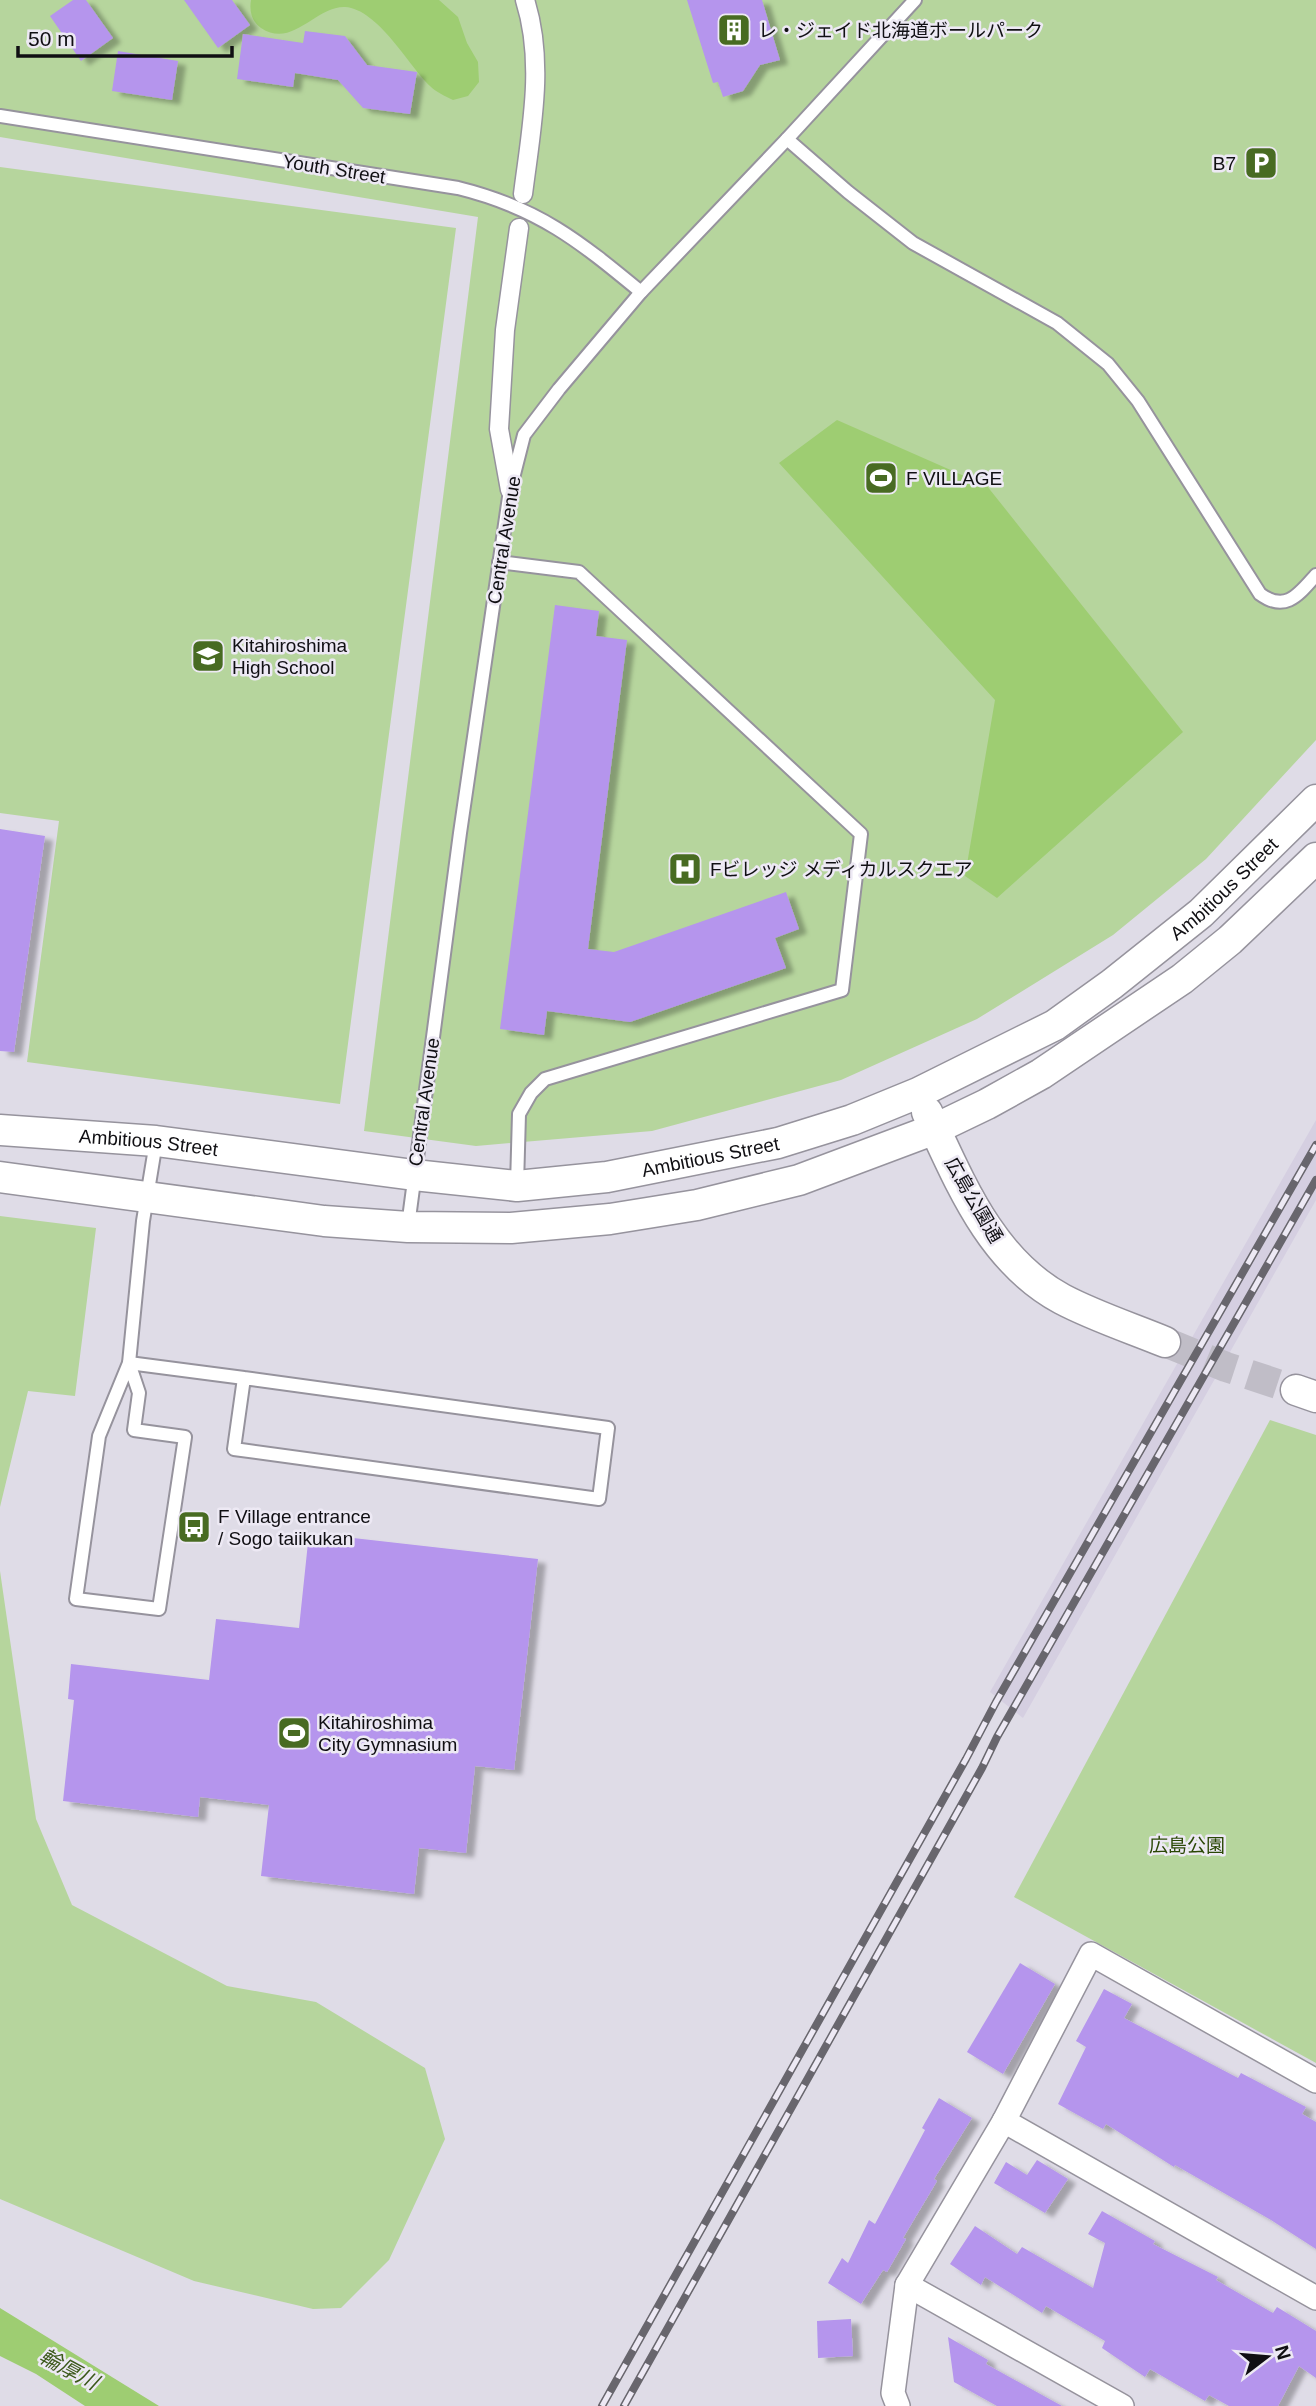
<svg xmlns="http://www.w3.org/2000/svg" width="1316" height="2406" viewBox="0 0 1316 2406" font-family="Helvetica,'Noto Sans JP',sans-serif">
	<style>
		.built { fill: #d5cfe1 }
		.green { fill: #b6d59d }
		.water { fill: #9ecd72 }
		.building { fill: #b595ed; filter: url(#shadow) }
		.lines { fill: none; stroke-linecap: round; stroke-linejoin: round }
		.tertiary-tunnel { stroke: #c0bdc7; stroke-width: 30; stroke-dasharray: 30 15; stroke-linecap: butt }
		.service-casing { stroke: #96939d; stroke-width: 16 }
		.pedestrian-casing { stroke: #96939d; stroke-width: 21 }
		.minor-casing { stroke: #96939d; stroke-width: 26 }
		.tertiary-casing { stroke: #96939d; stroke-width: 33 }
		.service { stroke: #fff; stroke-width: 12 }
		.pedestrian { stroke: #fff; stroke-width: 18 }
		.minor { stroke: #fff; stroke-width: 23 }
		.tertiary { stroke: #fff; stroke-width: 30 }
		.rail-casing { stroke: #68666d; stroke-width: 8 }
		.rail { stroke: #ede9f4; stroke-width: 5; stroke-dasharray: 16; stroke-linecap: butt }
		.labels { text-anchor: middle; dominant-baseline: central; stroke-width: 5; stroke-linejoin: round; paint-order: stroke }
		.poi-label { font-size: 19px; fill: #100f13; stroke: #ede9f4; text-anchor: start }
		.street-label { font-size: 19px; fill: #100f13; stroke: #ede9f4 }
		.park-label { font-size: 19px; fill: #2a4704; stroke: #ede9f4 }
		.water-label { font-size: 21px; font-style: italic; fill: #3c591b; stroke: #ede9f4 }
	</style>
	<defs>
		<filter id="shadow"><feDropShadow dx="8" dy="4.5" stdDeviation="2" flood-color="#0004"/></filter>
	</defs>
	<rect width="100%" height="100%" fill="#dfdce7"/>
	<polygon class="built" points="1316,1120 1316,1200 1023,1718 990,1692"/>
	<g class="green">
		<polygon points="0,0 1316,0 1316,740 1206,859 1113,935 977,1019 841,1080 652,1131 476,1146 364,1131 478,217 0,137"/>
		<polygon points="0,167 456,228 340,1104 27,1062 59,821 0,813"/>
		<polygon points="0,1216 96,1228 75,1396 28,1391 0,1507"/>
		<polygon points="1270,1420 1316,1435 1316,2063 1014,1897"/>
		<polygon points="0,1571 36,1819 72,1905 227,1986 316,2002 425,2068 445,2139 389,2260 341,2308 313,2309 194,2281 0,2199"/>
	</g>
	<g class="water">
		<path d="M 251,0 L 439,0 L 458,17 L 467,43 L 478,62 L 479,82 L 468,96 L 453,100 C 445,96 436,92 430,86 C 409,66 378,9 345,7 C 315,6 293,49 261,28 C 252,22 249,11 251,0 Z"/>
		<polygon points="837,420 987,486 1183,732 997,898 965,876 995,700 779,463"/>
		<polygon points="0,2308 159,2406 85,2406 36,2374 0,2356"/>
	</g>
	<g class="building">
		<polygon points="73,0 86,0 113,38 81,61 50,16"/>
		<polygon points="184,0 232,0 250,25 218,48"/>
		<polygon points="687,0 762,0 780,60 760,65 743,91 723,97 718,82 713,83"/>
		<polygon points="305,31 345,36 367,65 417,72 410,114 363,108 338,80 295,73 293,87 237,79 243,34 303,43"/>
		<polygon points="118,51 178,61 172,100 112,91"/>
		<polygon points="555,605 599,611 596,636 627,640 588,949 614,952 786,892 799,929 775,938 786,968 630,1022 547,1011 544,1035 500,1029"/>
		<polygon points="0,829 45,836 14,1052 0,1051"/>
		<polygon points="309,1533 538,1559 514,1770 475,1766 466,1853 419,1848 414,1894 261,1876 269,1805 200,1797 198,1817 63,1801 74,1700 68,1699 71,1664 209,1680 216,1619 299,1628"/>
		<polygon points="1020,1963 1055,1984 1003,2074 967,2052"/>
		<polygon points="1104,1989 1132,2004 1124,2018 1238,2078 1241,2073 1306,2107 1302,2114 1316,2122 1316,2249 1271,2220 1175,2165 1174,2167 1106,2124 1103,2129 1058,2104 1086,2047 1076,2041"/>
		<polygon points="939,2098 972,2118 934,2179 937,2181 903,2238 906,2239 887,2272 883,2270 861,2304 828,2283 842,2258 848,2263 869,2220 875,2224 925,2130 922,2128"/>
		<polygon points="1037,2160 1068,2179 1045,2213 994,2183 1006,2162 1027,2175"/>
		<polygon points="1102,2211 1155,2241 1153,2244 1218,2277 1216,2280 1273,2313 1277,2307 1316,2331 1316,2378 1299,2366 1278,2406 1229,2406 1209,2395 1205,2401 1150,2369 1145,2377 1102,2348 1105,2341 1046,2306 1042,2313 985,2277 981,2285 950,2264 975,2226 1017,2254 1022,2247 1093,2288 1105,2243 1088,2234"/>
		<polygon points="851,2319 853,2356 818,2358 817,2321"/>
		<polygon points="948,2337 988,2360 986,2364 1062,2406 997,2406 954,2382"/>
	</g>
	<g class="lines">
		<polyline class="tertiary-tunnel" points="1165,1342 1226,1367 1296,1390"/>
		<defs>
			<g id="service">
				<path d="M 0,116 L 458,188 C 539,208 579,241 641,292"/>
				<path d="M 787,139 L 848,192 L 913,243 L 1057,323 L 1108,364 L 1138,401 L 1260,594 C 1286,613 1299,594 1316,575"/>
				<polyline points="499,562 579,572 861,834 842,990 545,1079 531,1093 519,1114 517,1185"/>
				<polyline points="408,1226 460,833 510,490 524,435 559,389 641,292 787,139 915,0"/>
				<path d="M 129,1363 C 167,1368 205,1373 244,1378 L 608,1428 L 599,1499 L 234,1449 L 244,1378"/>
				<polyline points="129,1363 139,1393 134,1430 185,1437 159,1609 76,1599 99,1436 129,1363 143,1221 156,1142"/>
			</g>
			<g id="pedestrian">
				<path d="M 523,194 C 531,130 545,63 525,0"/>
				<polyline points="510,490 499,429 505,330 519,228"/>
			</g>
			<g id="minor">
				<polyline points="1004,2121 1316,2298"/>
				<polyline points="907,2285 1122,2406"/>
				<polyline points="898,2406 893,2393 907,2285 1004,2121 1091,1954 1316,2081"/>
			</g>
			<g id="tertiary">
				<path d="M 927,1112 C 960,1182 990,1260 1062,1299 C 1094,1316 1131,1328 1165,1342"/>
				<path id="s1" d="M 0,1130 L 156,1141 L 414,1175 L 517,1186 L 607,1177 L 778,1143 L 852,1120 L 918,1093 L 1055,1025 L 1112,984 L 1201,913 L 1316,800"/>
				<polyline points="0,1177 324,1221 408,1227 511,1228 610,1219 697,1205 799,1180 935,1129 987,1104 1041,1074 1182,979 1230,940 1316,858"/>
				<polyline points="1296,1390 1316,1397"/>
			</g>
		</defs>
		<use href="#service" class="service-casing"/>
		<use href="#pedestrian" class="pedestrian-casing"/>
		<use href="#minor" class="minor-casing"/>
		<use href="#tertiary" class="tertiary-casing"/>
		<use href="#service" class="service"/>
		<use href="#pedestrian" class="pedestrian"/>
		<use href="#minor" class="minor"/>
		<use href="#tertiary" class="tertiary"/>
		<defs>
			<g id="rail">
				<polyline points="602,2406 966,1759 996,1702 1316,1145"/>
				<polyline points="624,2406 982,1768 997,1737 1316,1180"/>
			</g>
		</defs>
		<use href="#rail" class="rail-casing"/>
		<use href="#rail" class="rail"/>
	</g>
	<defs>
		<symbol id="building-square" viewBox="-11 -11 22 22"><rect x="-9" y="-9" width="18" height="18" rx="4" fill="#486b22" stroke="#ede9f4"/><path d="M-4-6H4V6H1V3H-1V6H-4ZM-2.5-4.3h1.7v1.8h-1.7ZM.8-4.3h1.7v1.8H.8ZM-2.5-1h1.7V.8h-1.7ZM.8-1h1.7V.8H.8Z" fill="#fff"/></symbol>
		<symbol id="parking-square" viewBox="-11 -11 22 22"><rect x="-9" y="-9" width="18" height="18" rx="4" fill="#486b22" stroke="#ede9f4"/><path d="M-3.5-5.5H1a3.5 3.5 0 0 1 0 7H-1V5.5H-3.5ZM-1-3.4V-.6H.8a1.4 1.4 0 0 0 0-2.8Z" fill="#fff"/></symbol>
		<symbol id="stadium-square" viewBox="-11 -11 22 22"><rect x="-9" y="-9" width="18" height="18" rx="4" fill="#486b22" stroke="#ede9f4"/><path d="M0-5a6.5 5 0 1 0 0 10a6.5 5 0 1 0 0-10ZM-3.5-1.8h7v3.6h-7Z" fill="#fff"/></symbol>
		<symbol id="school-square" viewBox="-11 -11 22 22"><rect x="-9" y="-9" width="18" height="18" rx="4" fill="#486b22" stroke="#ede9f4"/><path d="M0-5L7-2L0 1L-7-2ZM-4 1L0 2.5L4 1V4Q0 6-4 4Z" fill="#fff"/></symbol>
		<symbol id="hospital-square" viewBox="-11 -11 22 22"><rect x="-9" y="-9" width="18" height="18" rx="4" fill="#486b22" stroke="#ede9f4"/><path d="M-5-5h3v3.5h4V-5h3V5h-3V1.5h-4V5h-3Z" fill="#fff"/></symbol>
		<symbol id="bus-square" viewBox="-11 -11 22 22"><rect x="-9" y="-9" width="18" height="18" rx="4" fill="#486b22" stroke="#ede9f4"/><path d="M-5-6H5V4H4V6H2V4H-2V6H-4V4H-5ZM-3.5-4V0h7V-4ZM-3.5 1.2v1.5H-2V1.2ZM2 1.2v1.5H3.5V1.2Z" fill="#fff"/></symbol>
	</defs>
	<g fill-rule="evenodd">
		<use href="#building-square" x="715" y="11" width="38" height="38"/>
		<use href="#parking-square" x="1242" y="144" width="38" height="38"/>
		<use href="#stadium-square" x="862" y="459" width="38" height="38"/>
		<use href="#school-square" x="189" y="637" width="38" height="38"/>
		<use href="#hospital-square" x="666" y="850" width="38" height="38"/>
		<use href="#bus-square" x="175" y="1508" width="38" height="38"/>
		<use href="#stadium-square" x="275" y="1714" width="38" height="38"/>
	</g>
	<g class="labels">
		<g class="poi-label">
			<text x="758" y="30">レ・ジェイド北海道ボールパーク</text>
			<text x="1236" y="163" text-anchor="end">B7</text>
			<text x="906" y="478">F VILLAGE</text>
			<text x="232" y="645">Kitahiroshima<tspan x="232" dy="22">High School</tspan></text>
			<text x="710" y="869">Fビレッジ メディカルスクエア</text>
			<text x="218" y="1516">F Village entrance<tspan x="218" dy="22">/ Sogo taiikukan</tspan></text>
			<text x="318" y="1722">Kitahiroshima<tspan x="318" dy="22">City Gymnasium</tspan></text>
		</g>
		<g class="street-label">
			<text transform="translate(334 169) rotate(9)">Youth Street</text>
			<text transform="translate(504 540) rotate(-81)">Central Avenue</text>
			<text stroke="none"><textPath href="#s1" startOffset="1304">Ambitious Street</textPath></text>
			<text transform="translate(424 1102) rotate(-82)">Central Avenue</text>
			<text stroke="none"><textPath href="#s1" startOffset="149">Ambitious Street</textPath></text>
			<text stroke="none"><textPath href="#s1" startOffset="716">Ambitious Street</textPath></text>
			<text transform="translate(974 1200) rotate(60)">広島公園通</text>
		</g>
		<g class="park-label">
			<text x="1187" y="1845">広島公園</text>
		</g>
		<g class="water-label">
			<text transform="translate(69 2369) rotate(28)">輪厚川</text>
		</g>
	</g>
	<g transform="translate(1267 2357) rotate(74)" stroke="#ede9f4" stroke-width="5" paint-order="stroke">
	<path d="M0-5L12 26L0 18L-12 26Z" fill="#100f13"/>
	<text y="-10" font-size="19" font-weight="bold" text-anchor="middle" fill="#100f13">N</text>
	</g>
	<path d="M18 46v10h214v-10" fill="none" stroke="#100f13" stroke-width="3.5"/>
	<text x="28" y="46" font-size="21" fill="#100f13" stroke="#ede9f4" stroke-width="5" paint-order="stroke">50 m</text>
</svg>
